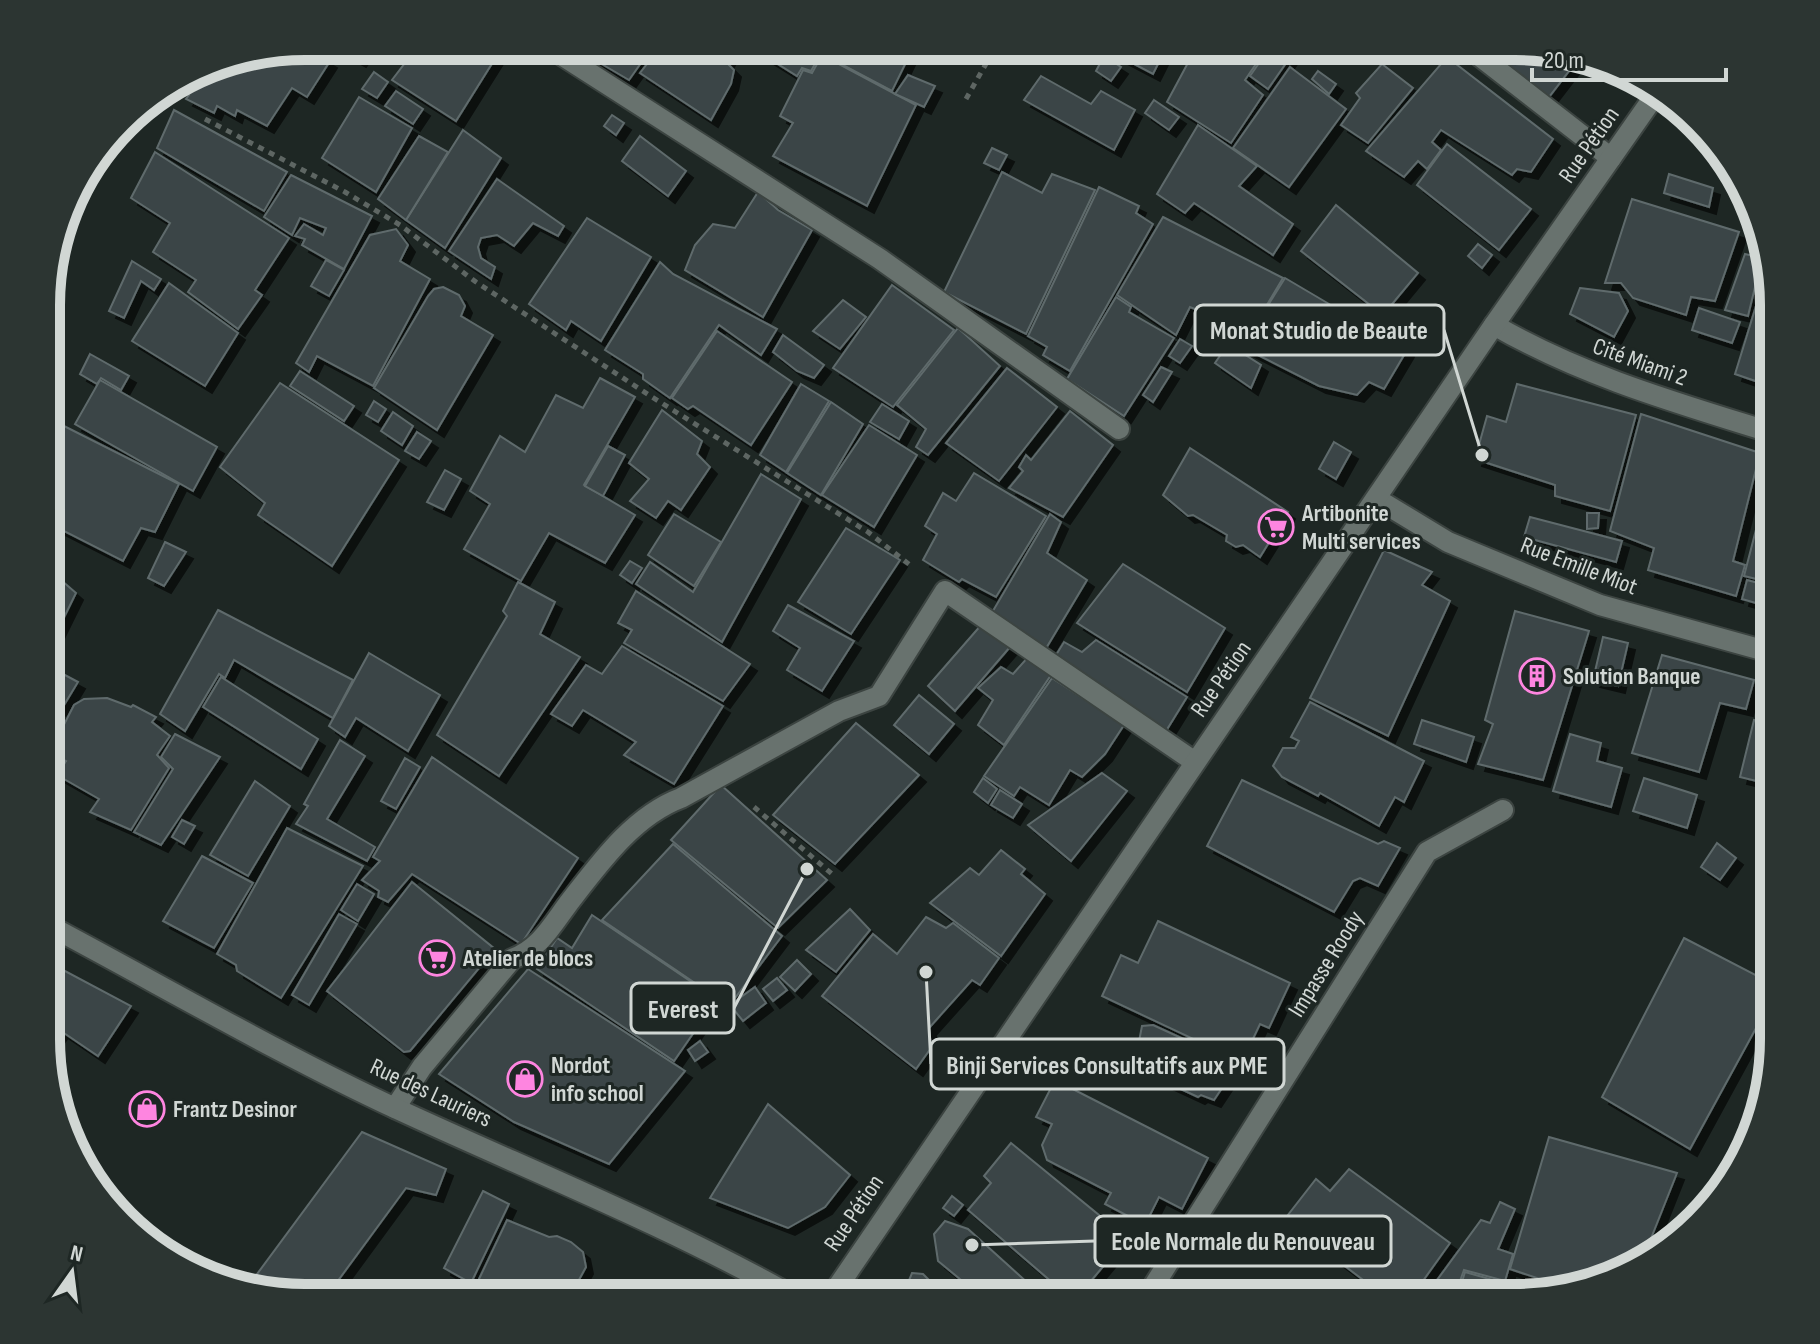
<svg xmlns="http://www.w3.org/2000/svg" width="1820" height="1344" viewBox="0 0 1820 1344" font-family="'Sofia Sans Condensed',sans-serif">
	<style>
		.building { fill: #3b4546; stroke: #5f6b6c; stroke-width: 2; filter: url(#shadow) }
		.lines { fill: none; stroke-linecap: round; stroke-linejoin: round }
		.lane-casing { stroke: #3c4441; stroke-width: 24 }
		.street-casing { stroke: #3c4441; stroke-width: 24 }
		.path { stroke: #5e6663; stroke-width: 5; stroke-dasharray: 6 6; stroke-linecap: butt }
		.lane { stroke: #68726e; stroke-width: 20 }
		.street { stroke: #68726e; stroke-width: 20 }
		.labels { text-anchor: middle; dominant-baseline: central; stroke-width: 6; stroke-linejoin: round; paint-order: stroke }
		.street-label { font-size: 24px; fill: #d1d7d4; stroke: #1e2724 }
		.poi-label { font-size: 24px; font-weight: bold; fill: #d1d7d4; stroke: #1e2724; text-anchor: start }
		.rim { fill: none; stroke: #d1d7d4; stroke-width: 10 }
		.leader { fill: none; stroke: #d1d7d4; stroke-width: 3 }
		.callout-dot { fill: #d1d7d4; stroke: #1e2724; stroke-width: 3 }
		.callout { fill: #1e2724; stroke: #d1d7d4; stroke-width: 3 }
		.callout-label { font-size: 26px; text-anchor: middle; font-weight: bold; fill: #d1d7d4 }
	</style>
	<defs>
		<filter id="shadow"><feDropShadow dx="7" dy="7" stdDeviation="0" flood-color="#0009"/></filter>
	</defs>
	<rect width="100%" height="100%" fill="#1e2724"/>
	<g class="building">
		<polygon points="305,46 330,61 307,97 292,88 267,126 237,110 235,116 217,106 214,113 186,99 189,95 182,91 182,82 221,60"/>
		<polygon points="334,46 369,46 359,60"/>
		<polygon points="418,46 503,46 456,121 392,80"/>
		<polygon points="594,46 653,46 629,80 588,56"/>
		<polygon points="661,46 735,46 726,62 734,70 731,84 711,120 640,73"/>
		<polygon points="749,46 825,46 811,71 802,68 797,76"/>
		<polygon points="826,46 914,46 892,91 822,54"/>
		<polygon points="1122,46 1167,46 1153,74 1117,55"/>
		<polygon points="1197,46 1229,46 1258,61 1245,80 1263,95 1231,143 1167,102"/>
		<polygon points="1271,46 1278,46 1291,56 1268,89 1250,76"/>
		<polygon points="1481,47 1532,47 1579,58 1549,97"/>
		<polygon points="822,55 916,105 867,206 773,156 793,123 780,116 803,70 812,73"/>
		<polygon points="1104,56 1121,67 1111,81 1096,71"/>
		<polygon points="1447,57 1553,139 1531,172 1517,169 1512,175 1441,130 1432,142 1441,150 1427,169 1418,161 1404,177 1366,151"/>
		<polygon points="1382,64 1413,88 1368,143 1341,125 1360,98 1356,93"/>
		<polygon points="1290,67 1346,109 1289,187 1233,148"/>
		<polygon points="1318,71 1336,84 1329,94 1312,79"/>
		<polygon points="374,72 388,82 377,98 362,89"/>
		<polygon points="908,75 935,86 924,107 895,94"/>
		<polygon points="1041,76 1091,104 1101,91 1135,110 1114,150 1024,100"/>
		<polygon points="396,91 423,109 413,124 385,106"/>
		<polygon points="359,97 412,128 376,192 322,158"/>
		<polygon points="1154,100 1179,117 1169,130 1145,113"/>
		<polygon points="174,110 287,172 264,211 157,148"/>
		<polygon points="612,115 624,123 616,135 604,126"/>
		<polygon points="1198,125 1257,166 1239,186 1293,224 1273,255 1194,203 1185,213 1157,194"/>
		<polygon points="463,130 501,158 445,248 406,220"/>
		<polygon points="419,136 448,152 406,220 378,199"/>
		<polygon points="640,136 686,171 668,196 622,161"/>
		<polygon points="1447,144 1531,209 1499,250 1417,185"/>
		<polygon points="992,148 1007,155 999,170 984,163"/>
		<polygon points="155,152 289,238 255,290 262,295 238,329 188,292 196,280 153,252 170,223 131,198"/>
		<polygon points="1002,172 1042,193 1052,174 1095,190 1026,334 944,292"/>
		<polygon points="1669,174 1713,188 1709,207 1664,193"/>
		<polygon points="291,175 372,216 344,269 302,245 305,239 295,236 304,224 323,235 326,228 300,218 292,235 264,217"/>
		<polygon points="497,179 564,226 558,236 533,223 514,246 497,235 481,238 478,247 481,258 495,267 491,279 449,251"/>
		<polygon points="1099,187 1139,206 1136,213 1153,224 1070,371 1043,355 1047,347 1028,336"/>
		<polygon points="758,192 778,210 812,230 763,317 685,270 695,245 713,224 735,228"/>
		<polygon points="1632,199 1739,232 1715,301 1691,297 1686,315 1633,298 1621,283 1605,283"/>
		<polygon points="1336,205 1418,273 1383,315 1301,251"/>
		<polygon points="1163,217 1283,278 1246,340 1215,317 1190,307 1176,335 1117,295"/>
		<polygon points="587,218 651,257 601,341 571,321 566,330 529,304"/>
		<polygon points="396,229 408,245 400,261 430,279 373,386 317,356 309,372 296,363 370,235"/>
		<polygon points="1478,244 1492,255 1482,268 1468,256"/>
		<polygon points="1745,254 1762,258 1748,316 1725,310"/>
		<polygon points="326,260 344,270 329,296 311,286"/>
		<polygon points="132,261 161,279 154,290 141,281 124,318 109,311"/>
		<polygon points="660,262 673,274 777,329 761,355 719,325 670,398 643,379 643,374 605,350"/>
		<polygon points="1768,267 1773,288 1773,387 1735,374"/>
		<polygon points="1285,278 1407,350 1384,389 1369,382 1357,395 1319,386 1242,347"/>
		<polygon points="169,283 238,333 205,386 132,341"/>
		<polygon points="892,285 954,330 893,407 833,368"/>
		<polygon points="443,287 459,295 465,306 461,316 493,335 437,430 374,388 428,296 434,289"/>
		<polygon points="1580,288 1619,293 1628,311 1614,337 1570,314"/>
		<polygon points="1116,297 1131,307 1129,312 1174,338 1124,416 1067,379"/>
		<polygon points="843,300 866,317 840,349 813,331"/>
		<polygon points="1699,308 1740,322 1732,343 1692,330"/>
		<polygon points="958,328 1000,366 928,455 916,447 926,429 897,405"/>
		<polygon points="717,331 792,382 751,445 693,406 688,409 672,398"/>
		<polygon points="783,335 824,365 814,378 797,371 773,352"/>
		<polygon points="1180,339 1192,346 1180,363 1169,356"/>
		<polygon points="1228,344 1261,365 1251,388 1215,363"/>
		<polygon points="90,354 129,376 121,390 101,378 97,384 80,374"/>
		<polygon points="1161,367 1172,372 1153,402 1143,395"/>
		<polygon points="1007,368 1057,407 999,481 946,443"/>
		<polygon points="300,371 354,406 344,421 290,386"/>
		<polygon points="600,378 635,397 584,485 635,515 605,563 549,533 521,581 464,549 490,504 470,491 500,436 525,452 556,395 583,408"/>
		<polygon points="100,380 217,447 193,491 75,424"/>
		<polygon points="280,383 399,460 332,566 258,515 265,503 220,467"/>
		<polygon points="801,384 829,401 786,472 760,455"/>
		<polygon points="1517,384 1636,415 1610,511 1555,496 1555,485 1475,459 1487,416 1506,422"/>
		<polygon points="374,401 386,409 378,422 366,415"/>
		<polygon points="831,402 863,424 821,495 787,473"/>
		<polygon points="882,404 909,421 899,439 870,422"/>
		<polygon points="662,410 702,441 697,454 710,467 681,510 668,501 656,518 630,501 649,479 629,463"/>
		<polygon points="1070,411 1113,445 1063,517 1009,488 1023,471 1019,467 1026,455 1031,460"/>
		<polygon points="393,412 413,426 402,445 381,431"/>
		<polygon points="1641,414 1760,453 1733,561 1745,565 1736,596 1648,570 1654,548 1610,531"/>
		<polygon points="58,423 179,484 155,532 141,528 123,561 48,523 48,443"/>
		<polygon points="869,425 917,455 874,527 822,495"/>
		<polygon points="417,432 431,441 419,459 405,451"/>
		<polygon points="1334,442 1351,452 1336,479 1319,469"/>
		<polygon points="608,446 625,455 603,496 585,486"/>
		<polygon points="1190,448 1288,512 1260,557 1243,545 1236,547 1226,541 1227,535 1193,515 1188,516 1163,495"/>
		<polygon points="1773,464 1773,583 1744,576"/>
		<polygon points="445,470 461,479 444,510 427,502"/>
		<polygon points="974,473 1046,516 996,597 962,579 959,582 923,560 937,534 925,526 943,493 956,501"/>
		<polygon points="761,474 801,499 722,642 636,584 650,562 693,592"/>
		<polygon points="1587,513 1599,513 1598,528 1587,529"/>
		<polygon points="674,514 721,542 694,586 648,555"/>
		<polygon points="1050,514 1061,522 1047,553 1087,580 1045,650 990,616"/>
		<polygon points="1530,517 1622,541 1616,562 1524,537"/>
		<polygon points="846,528 900,560 851,634 798,602"/>
		<polygon points="165,542 186,552 164,586 148,578"/>
		<polygon points="1384,550 1432,572 1422,585 1450,601 1388,736 1310,698"/>
		<polygon points="630,561 642,568 632,583 620,575"/>
		<polygon points="1123,564 1225,628 1187,692 1077,623"/>
		<polygon points="61,580 76,593 50,646 48,592 53,595"/>
		<polygon points="1747,580 1773,587 1773,608 1742,599"/>
		<polygon points="518,582 555,602 540,634 580,657 499,776 437,735 507,616 503,611"/>
		<polygon points="636,591 750,664 723,701 624,643 632,630 618,623"/>
		<polygon points="788,605 854,641 822,691 787,670 800,648 773,631"/>
		<polygon points="218,610 353,680 333,718 234,660 225,678 219,674 185,731 160,714"/>
		<polygon points="1515,611 1589,631 1543,780 1478,764 1493,724 1485,720"/>
		<polygon points="982,624 1010,647 955,711 928,686"/>
		<polygon points="1603,637 1628,643 1618,686 1593,680"/>
		<polygon points="1096,640 1187,697 1166,731 1056,655 1064,642 1082,652"/>
		<polygon points="622,646 723,706 674,784 624,755 636,742 583,710 572,726 551,714 586,665 602,674"/>
		<polygon points="369,653 440,695 408,751 356,718 345,737 329,726"/>
		<polygon points="1662,655 1754,680 1746,709 1720,703 1699,772 1632,753"/>
		<polygon points="1029,656 1053,672 1004,745 978,725 993,700 978,688 1001,667 1013,674"/>
		<polygon points="48,666 78,682 61,710 48,702"/>
		<polygon points="221,677 318,739 301,769 203,707"/>
		<polygon points="1052,678 1124,725 1105,754 1082,777 1070,770 1049,805 1020,787 1014,796 984,776"/>
		<polygon points="919,695 954,724 929,754 894,725"/>
		<polygon points="107,698 131,707 133,705 156,717 152,722 170,736 157,755 169,768 131,830 90,812 99,799 57,775 66,761 50,752 74,705 84,699"/>
		<polygon points="1310,702 1424,761 1404,802 1395,797 1379,826 1320,793 1318,796 1282,777 1273,766 1283,748 1295,748 1299,741 1291,737"/>
		<polygon points="1422,720 1474,737 1466,762 1414,744"/>
		<polygon points="1754,720 1773,725 1773,785 1740,777"/>
		<polygon points="856,723 919,775 835,864 773,815"/>
		<polygon points="175,734 220,757 161,845 134,832 173,769 161,757"/>
		<polygon points="1570,734 1601,743 1597,761 1622,768 1611,807 1553,791"/>
		<polygon points="340,740 365,756 327,819 375,847 367,861 296,824 308,806 304,804"/>
		<polygon points="432,757 578,858 521,944 412,874 388,902 378,897 379,891 362,880 380,861 373,857"/>
		<polygon points="405,758 420,767 396,809 381,801"/>
		<polygon points="1102,773 1127,791 1071,861 1028,825"/>
		<polygon points="983,778 997,789 988,803 974,792"/>
		<polygon points="1644,778 1697,795 1687,828 1633,811"/>
		<polygon points="1242,780 1378,844 1384,841 1400,848 1378,886 1360,878 1353,881 1334,912 1207,846"/>
		<polygon points="255,781 290,806 248,876 210,855"/>
		<polygon points="721,785 827,880 778,928 671,840"/>
		<polygon points="1000,790 1022,804 1013,818 991,805"/>
		<polygon points="182,820 195,826 184,844 172,837"/>
		<polygon points="287,828 363,866 281,998 237,971 236,965 217,954"/>
		<polygon points="1717,843 1736,858 1720,880 1701,867"/>
		<polygon points="673,844 782,936 729,1006 602,920"/>
		<polygon points="1001,850 1025,869 1021,874 1045,894 1001,956 930,903 970,868 979,875"/>
		<polygon points="202,856 253,883 214,948 163,921"/>
		<polygon points="412,882 495,949 410,1051 404,1052 327,991"/>
		<polygon points="357,884 374,894 358,921 341,910"/>
		<polygon points="850,909 870,930 836,972 806,950"/>
		<polygon points="339,914 357,924 309,1005 292,995"/>
		<polygon points="592,915 696,985 683,1011 699,1025 674,1061 537,969 557,938 572,948"/>
		<polygon points="926,917 946,928 953,923 999,958 980,985 972,980 929,1028 931,1048 916,1069 822,996 873,934 897,954"/>
		<polygon points="1158,921 1290,983 1269,1028 1260,1024 1242,1062 1102,996 1121,955 1138,963"/>
		<polygon points="1684,938 1773,984 1773,997 1690,1149 1602,1097"/>
		<polygon points="797,960 811,974 795,991 780,977"/>
		<polygon points="48,962 131,1006 98,1056 61,1031 48,1048"/>
		<polygon points="528,969 685,1071 609,1164 514,1122 439,1074"/>
		<polygon points="777,978 787,990 773,1001 763,989"/>
		<polygon points="755,987 766,1003 743,1021 730,1005"/>
		<polygon points="1153,1025 1238,1064 1214,1100 1201,1095 1198,1097 1148,1074 1135,1062 1142,1026"/>
		<polygon points="700,1041 708,1052 695,1061 688,1050"/>
		<polygon points="1055,1080 1208,1158 1182,1209 1159,1197 1145,1225 1105,1204 1111,1193 1047,1160 1042,1145 1052,1124 1036,1117"/>
		<polygon points="768,1104 850,1175 825,1207 788,1228 710,1198"/>
		<polygon points="362,1132 446,1169 436,1195 406,1188 326,1297 288,1297 246,1289"/>
		<polygon points="1549,1137 1677,1173 1642,1261 1629,1272 1564,1287 1510,1269"/>
		<polygon points="1011,1143 1127,1238 1080,1294 1066,1282 1060,1289 968,1210 991,1183 984,1176"/>
		<polygon points="1349,1169 1450,1243 1415,1292 1408,1288 1400,1298 1387,1298 1284,1220 1316,1179 1330,1191"/>
		<polygon points="483,1191 509,1204 471,1283 444,1268"/>
		<polygon points="952,1196 963,1205 954,1216 943,1208"/>
		<polygon points="1500,1202 1515,1209 1498,1249 1513,1254 1505,1281 1464,1270 1454,1298 1441,1298 1429,1291 1481,1220 1490,1223"/>
		<polygon points="507,1220 549,1237 557,1236 571,1242 583,1252 586,1267 569,1298 470,1298"/>
		<polygon points="945,1221 968,1229 1029,1284 1016,1298 983,1298 938,1261 934,1234"/>
		<polygon points="1465,1272 1538,1293 1516,1298 1457,1298"/>
		<polygon points="912,1273 923,1274 933,1284 928,1298 914,1298 905,1290"/>
	</g>
	<g class="lines">
		<defs>
			<g id="lane">
				<polyline points="569,46 563,56 880,259 1119,429"/>
				<polyline points="1468,47 1611,158"/>
				<path d="M 395,1108 L 422,1067 L 512,959 C 539,949 551,927 568,904 C 599,864 633,816 681,798 L 839,711 L 879,696 L 945,591 L 1195,762"/>
				<polyline points="1146,1298 1427,852 1503,810"/>
			</g>
			<g id="street">
				<path d="M 1494,325 C 1582,376 1677,403 1773,433"/>
				<polyline points="1377,499 1448,542 1600,605 1773,653"/>
				<path d="M 48,925 C 163,986 279,1054 397,1109 C 531,1171 667,1225 796,1298"/>
				<polyline points="830,1298 1494,325 1658,91"/>
			</g>
		</defs>
		<use href="#lane" class="lane-casing"/>
		<use href="#street" class="street-casing"/>
		<g class="path">
			<polyline points="966,99 996,46"/>
			<polyline points="205,119 345,192 400,225 476,282 652,397 868,532 910,565"/>
			<polyline points="754,807 832,874"/>
		</g>
		<use href="#lane" class="lane"/>
		<use href="#street" class="street"/>
	</g>
	<defs>
		<symbol id="supermarket-ring" viewBox="-11 -11 22 22"><circle r="9.5" fill="#1e2724" stroke="#fe85e0" stroke-width="1.5"/><path d="M-6-5.5h2.5l.6 2H6L4.5 2H-2.5L-4.4-4H-6ZM-1.5 3.2a1.3 1.3 0 1 0 .1 0ZM3 3.2a1.3 1.3 0 1 0 .1 0Z" fill="#fe85e0"/></symbol>
		<symbol id="building-ring" viewBox="-11 -11 22 22"><circle r="9.5" fill="#1e2724" stroke="#fe85e0" stroke-width="1.5"/><path d="M-4-6H4V6H1V3H-1V6H-4ZM-2.5-4.3h1.7v1.8h-1.7ZM.8-4.3h1.7v1.8H.8ZM-2.5-1h1.7V.8h-1.7ZM.8-1h1.7V.8H.8Z" fill="#fe85e0"/></symbol>
		<symbol id="shop-ring" viewBox="-11 -11 22 22"><circle r="9.5" fill="#1e2724" stroke="#fe85e0" stroke-width="1.5"/><path d="M-5-2.5h2.3a2.7 3.5 0 0 1 5.4 0H5L5.5 6h-11ZM-1.5-2.5h3a1.5 2.3 0 0 0-3 0Z" fill="#fe85e0"/></symbol>
	</defs>
	<g fill-rule="evenodd">
		<use href="#supermarket-ring" x="1256" y="507" width="40" height="40"/>
		<use href="#building-ring" x="1517" y="656" width="40" height="40"/>
		<use href="#supermarket-ring" x="417" y="938" width="40" height="40"/>
		<use href="#shop-ring" x="505" y="1059" width="40" height="40"/>
		<use href="#shop-ring" x="127" y="1089" width="40" height="40"/>
	</g>
	<g class="labels">
		<g class="street-label">
			<text transform="translate(1589 145) rotate(-55)">Rue Pétion</text>
			<text transform="translate(1640 362) rotate(20)">Cité Miami 2</text>
			<text transform="translate(1579 566) rotate(21)">Rue Emille Miot</text>
			<text transform="translate(1221 679) rotate(-55)">Rue Pétion</text>
			<text transform="translate(1326 964) rotate(-58)">Impasse Roody</text>
			<text transform="translate(431 1093) rotate(25)">Rue des Lauriers</text>
			<text transform="translate(854 1213) rotate(-56)">Rue Pétion</text>
		</g>
		<g class="poi-label">
			<text x="1302" y="513">Artibonite<tspan x="1302" dy="28">Multi services</tspan></text>
			<text x="1563" y="676">Solution Banque</text>
			<text x="463" y="958">Atelier de blocs</text>
			<text x="551" y="1065">Nordot<tspan x="551" dy="28">info school</tspan></text>
			<text x="173" y="1109">Frantz Desinor</text>
		</g>
	</g>
	<path d="M0 0H1820V1344H0ZM305 60H1515A245 245 0 0 1 1760 305V1039A245 245 0 0 1 1515 1284H305A245 245 0 0 1 60 1039V305A245 245 0 0 1 305 60Z" fill="#2c3532" fill-rule="evenodd"/>
	<path class="rim" d="M305 60H1515A245 245 0 0 1 1760 305V1039A245 245 0 0 1 1515 1284H305A245 245 0 0 1 60 1039V305A245 245 0 0 1 305 60Z"/>
	<path class="leader" d="M1482 455L1444 330M807 869L734 1008M926 972L931 1064M972 1245L1095 1241"/>
	<g class="callout-dot">
		<circle cx="1482" cy="455" r="8"/>
		<circle cx="807" cy="869" r="8"/>
		<circle cx="926" cy="972" r="8"/>
		<circle cx="972" cy="1245" r="8"/>
	</g>
	<g class="callout">
		<rect x="1195" y="305" width="249" height="50" rx="8"/>
		<rect x="631" y="983" width="103" height="50" rx="8"/>
		<rect x="931" y="1039" width="353" height="50" rx="8"/>
		<rect x="1095" y="1216" width="296" height="50" rx="8"/>
	</g>
	<g class="callout-label">
		<text x="1319" y="339">Monat Studio de Beaute</text>
		<text x="683" y="1018">Everest</text>
		<text x="1107" y="1074">Binji Services Consultatifs aux PME</text>
		<text x="1243" y="1250">Ecole Normale du Renouveau</text>
	</g>
	<g transform="translate(72 1272) rotate(14)" stroke="#1e2724" stroke-width="6" paint-order="stroke">
	<path d="M0-6L14 30L0 20L-14 30Z" fill="#d1d7d4"/>
	<text y="-12" font-size="22" font-weight="bold" text-anchor="middle" fill="#d1d7d4">N</text>
	</g>
	<path d="M1532 68v12h194v-12" fill="none" stroke="#d1d7d4" stroke-width="4"/>
	<text x="1544" y="68" font-size="24" fill="#d1d7d4" stroke="#1e2724" stroke-width="6" paint-order="stroke">20 m</text>
</svg>
